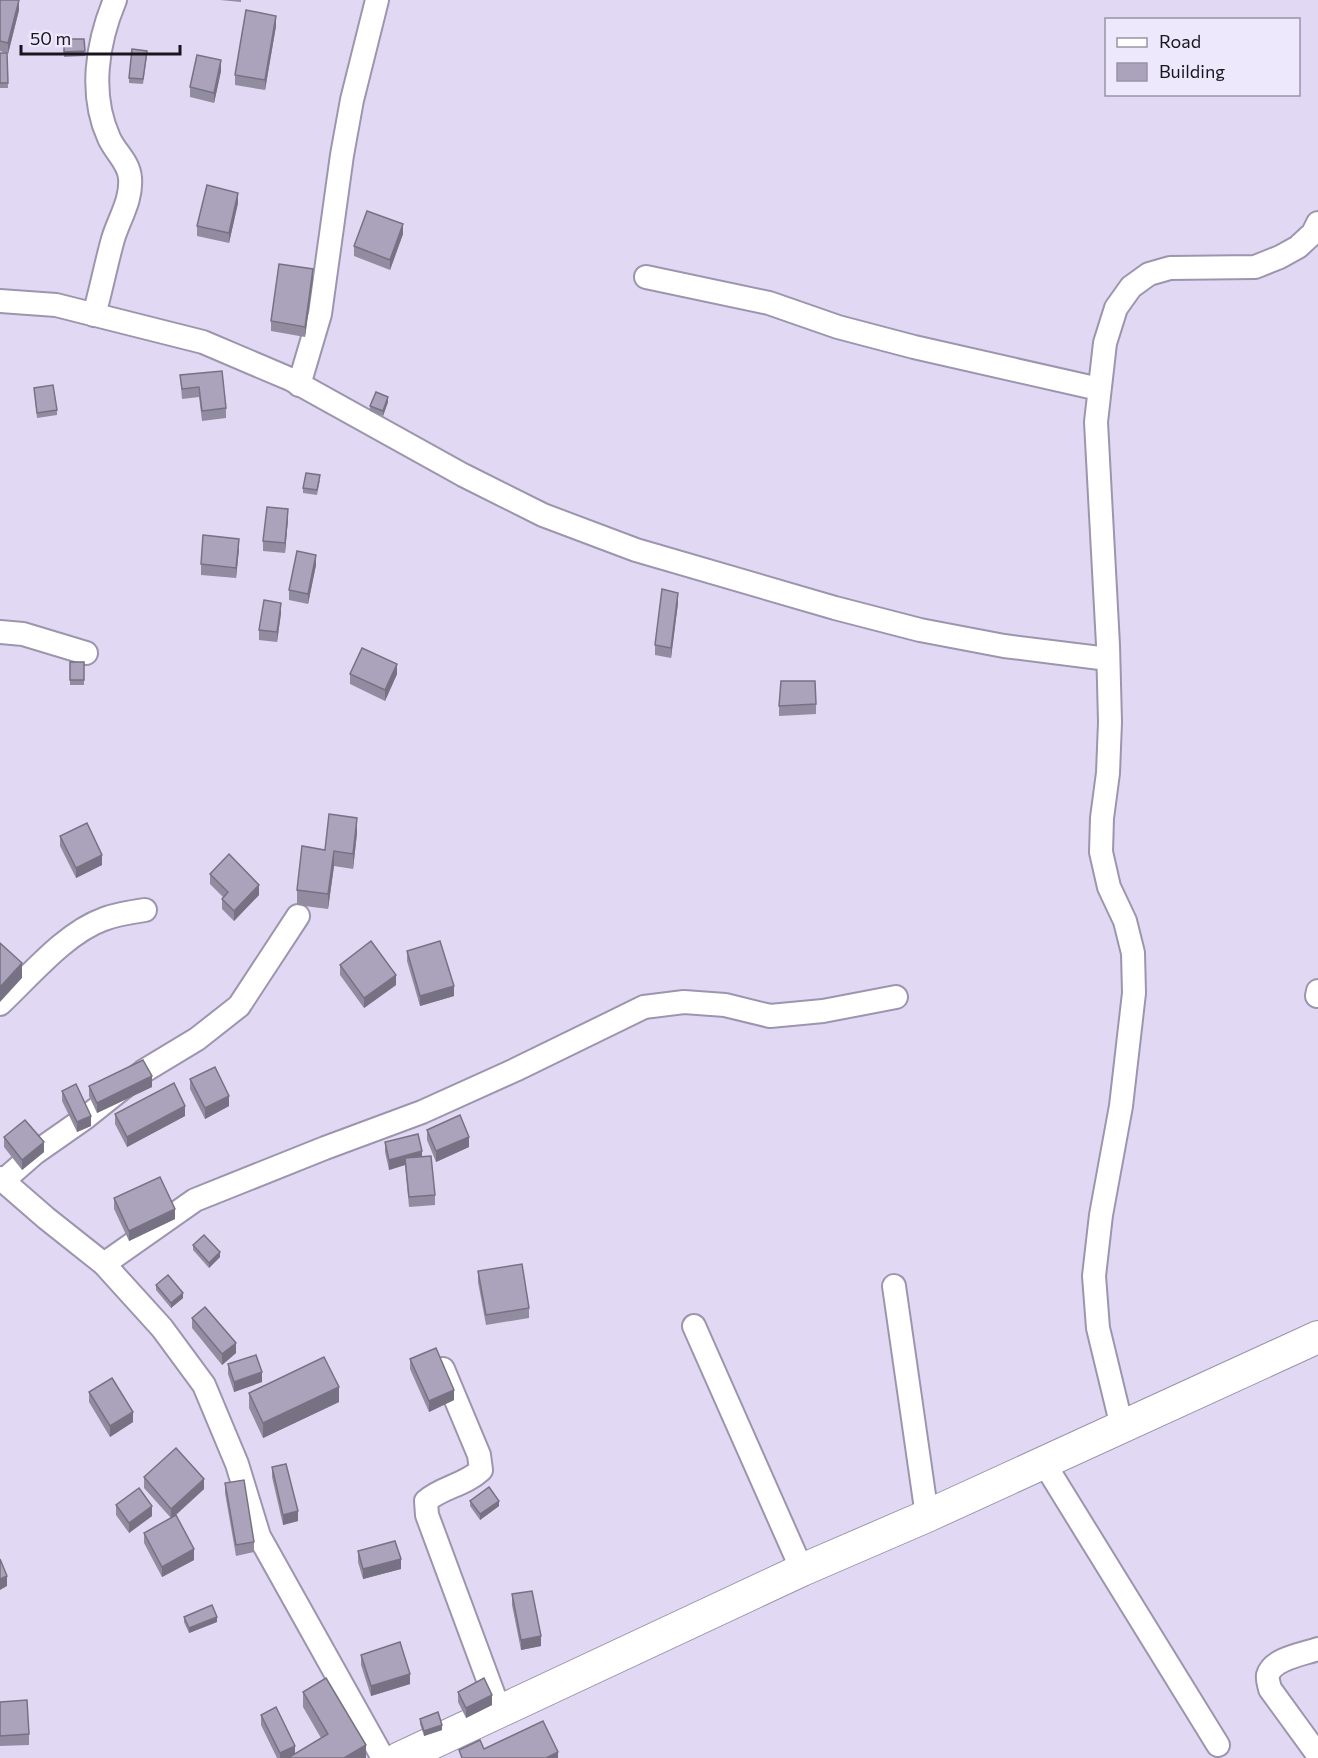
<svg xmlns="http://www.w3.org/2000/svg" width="1318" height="1758" viewBox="0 0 1318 1758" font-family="Commissioner,sans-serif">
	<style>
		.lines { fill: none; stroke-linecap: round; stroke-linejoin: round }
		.street-casing { stroke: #9d95ae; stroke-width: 26 }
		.secondary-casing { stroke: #9d95ae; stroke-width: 34 }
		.street { stroke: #fff; stroke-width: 22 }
		.secondary { stroke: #fff; stroke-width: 32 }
		.wall { fill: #928ca1 }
		.shaded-wall { fill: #777283 }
		.building { fill: #aaa3bb; stroke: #777283; stroke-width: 1.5 }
	</style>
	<rect width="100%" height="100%" fill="#e1d9f4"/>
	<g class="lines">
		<defs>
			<g id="street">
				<polyline points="646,277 769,303 838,327 914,347 1099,389"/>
				<polyline points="0,301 56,305 203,342 290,379 463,475 543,515 636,550 835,608 920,630 1004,646 1108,659"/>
				<path d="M 94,315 C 101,290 106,264 113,239 C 119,219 132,200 130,178 C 129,162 115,152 109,138 C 89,94 97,43 115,0"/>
				<polyline points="299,385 320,314 342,155 352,100 377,0"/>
				<polyline points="0,632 23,634 86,653"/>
				<polyline points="1317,996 1318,991"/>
				<path d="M 0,1004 C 30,976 65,933 104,919 C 117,914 131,912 145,910"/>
				<polyline points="0,1178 46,1218 104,1264 162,1328 204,1385 237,1464 259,1536 383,1758"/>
				<polyline points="3,1181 35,1153 85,1118 144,1071 197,1039 239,1006 298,916"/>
				<polyline points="104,1264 195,1200 325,1148 422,1112 515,1070 644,1007 684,1002 725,1005 770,1016 823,1011 896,997"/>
				<polyline points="894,1286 927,1516"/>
				<polyline points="694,1326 802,1570"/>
				<path d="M 443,1369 L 479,1455 L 481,1470 C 465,1485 442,1487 426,1501 L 427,1515 L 500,1712"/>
				<polyline points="1122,1427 1098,1328 1094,1276 1101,1215 1121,1106 1134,993 1133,953 1125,921 1109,887 1101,852 1102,818 1108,773 1110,722 1108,645 1096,422 1105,343 1116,308 1131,287 1149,274 1170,268 1255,267 1280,257 1298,247 1313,233 1318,223"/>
				<polyline points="1044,1463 1218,1745"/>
				<path d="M 1318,1649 C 1304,1654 1273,1658 1268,1675 C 1267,1679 1269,1684 1270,1689 L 1318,1755"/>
			</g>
			<polyline id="secondary" points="400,1758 802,1570 927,1516 1318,1337"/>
		</defs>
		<use href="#street" class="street-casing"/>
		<use href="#secondary" class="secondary-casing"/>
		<use href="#street" class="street"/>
		<use href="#secondary" class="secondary"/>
	</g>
	<g class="wall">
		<polygon points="0,0 19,10 8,54 7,53 8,88 0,88 0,53 6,53 0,51"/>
		<polygon points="220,0 241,0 241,2"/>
		<polygon points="276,26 265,90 235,85 235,75"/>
		<polygon points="64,39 84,39 85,56 64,57"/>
		<polygon points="147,56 143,84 129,83 129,78"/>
		<polygon points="221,71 214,103 190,97 190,87"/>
		<polygon points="238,203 229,243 197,236 197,226"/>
		<polygon points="403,234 390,270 354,256 354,246"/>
		<polygon points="313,279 305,337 271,331 271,321"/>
		<polygon points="222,371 226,408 226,418 202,421 199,397 182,399 180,375"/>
		<polygon points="34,388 57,410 57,415 37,418"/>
		<polygon points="388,402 383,416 370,411 370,406"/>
		<polygon points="320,480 317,495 303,493 303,488"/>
		<polygon points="288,519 285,553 263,551 263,541"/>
		<polygon points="239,549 236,578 201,575 201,564"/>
		<polygon points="316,565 308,604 289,600 289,590"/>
		<polygon points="678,603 671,658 655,655 655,645"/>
		<polygon points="281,613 277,642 259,640 259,630"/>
		<rect x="70" y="662" width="14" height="23"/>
		<polygon points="350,674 397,674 385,701 350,684"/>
		<polygon points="816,704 816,714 779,716 779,706"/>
		<polygon points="357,833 353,869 334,866 328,909 297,905 297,890 325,850"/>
		<polygon points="60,836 102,865 76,878 60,846"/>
		<polygon points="210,874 259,895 234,921 222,909 222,899 223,897 210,884"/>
		<polygon points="407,951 454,996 420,1006 407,961"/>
		<polygon points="340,965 396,985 364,1008 340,975"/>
		<polygon points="190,1079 229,1106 205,1119 190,1089"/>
		<polygon points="89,1086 152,1087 97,1113 89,1096"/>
		<polygon points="62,1091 91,1126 77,1132 62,1101"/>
		<polygon points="115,1114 185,1116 127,1147 115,1124"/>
		<polygon points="427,1130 469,1147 436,1162 427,1140"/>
		<polygon points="4,1137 44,1152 22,1170 4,1147"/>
		<polygon points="385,1142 422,1157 435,1195 435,1205 409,1207 405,1165 389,1170 385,1152"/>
		<polygon points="114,1198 175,1219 129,1241 114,1209"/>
		<polygon points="193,1245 220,1257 209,1268 193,1250"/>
		<polygon points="478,1271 529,1308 529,1318 486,1325 478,1282"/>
		<polygon points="156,1285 183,1298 171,1308 156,1290"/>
		<polygon points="192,1318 236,1353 222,1365 192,1328"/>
		<polygon points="410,1359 454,1400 429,1412 410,1369"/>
		<polygon points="228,1364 262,1382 234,1392 228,1374"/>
		<polygon points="89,1392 133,1422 110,1437 89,1402"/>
		<polygon points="249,1393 339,1402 263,1438 249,1408"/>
		<polygon points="272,1467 298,1521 283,1525 272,1477"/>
		<polygon points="144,1477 204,1489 176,1515 194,1560 162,1577 144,1543 144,1533 171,1518 144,1488"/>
		<polygon points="225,1483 254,1542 254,1552 236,1556 225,1493"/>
		<polygon points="470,1501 499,1506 480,1520 470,1506"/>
		<polygon points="116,1505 152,1516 129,1533 116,1515"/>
		<polygon points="358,1551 401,1569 363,1579 358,1562"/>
		<polygon points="512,1594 541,1646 521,1650 512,1605"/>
		<polygon points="184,1617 217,1622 189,1633 184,1622"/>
		<polygon points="361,1655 410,1684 371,1696 361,1665"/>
		<polygon points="303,1692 366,1758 277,1758 261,1725 261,1715 295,1754 321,1738 303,1707"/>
		<polygon points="458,1692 492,1705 466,1718 458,1702"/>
		<polygon points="0,1702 29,1734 29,1745 0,1746"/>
		<polygon points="420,1719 442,1730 424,1736 420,1724"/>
	</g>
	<g class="shaded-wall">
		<polygon points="19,0 19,10 8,54 8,43"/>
		<polygon points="276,16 276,26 265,90 265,80"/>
		<polygon points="221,60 221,71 214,103 214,93"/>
		<polygon points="238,193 238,203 229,243 229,233"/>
		<polygon points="403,224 403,234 390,270 390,260"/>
		<polygon points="313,269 313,279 305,337 305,327"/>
		<polygon points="388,397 388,402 383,416 383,411"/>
		<polygon points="288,509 288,519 285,553 285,543"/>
		<polygon points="239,539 239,549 236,578 236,568"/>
		<polygon points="316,555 316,565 308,604 308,594"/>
		<polygon points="678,593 678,603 671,658 671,648"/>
		<polygon points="281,603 281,613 277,642 277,632"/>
		<polygon points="397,664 397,674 385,701 385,690"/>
		<polygon points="357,818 357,833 353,869 353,854"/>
		<polygon points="334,851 334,866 328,909 328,894"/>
		<polygon points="102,855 102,865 76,878 76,868"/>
		<polygon points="259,885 259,895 234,921 234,911"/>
		<polygon points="22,963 22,978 0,1002 0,987"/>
		<polygon points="396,975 396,985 364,1008 364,998"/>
		<polygon points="454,986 454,996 420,1006 420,996"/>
		<polygon points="152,1076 152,1087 97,1113 97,1103"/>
		<polygon points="229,1096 229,1106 205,1119 205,1108"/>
		<polygon points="185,1106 185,1116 127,1147 127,1137"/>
		<polygon points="91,1116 91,1126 77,1132 77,1122"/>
		<polygon points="469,1137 469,1147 436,1162 436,1151"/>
		<polygon points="44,1142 44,1152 22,1170 22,1160"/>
		<polygon points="422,1151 422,1161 405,1158 405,1165 389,1170 389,1160"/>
		<polygon points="175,1209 175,1219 129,1241 129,1231"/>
		<polygon points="220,1252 220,1257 209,1268 209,1263"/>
		<polygon points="183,1293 183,1298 171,1308 171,1303"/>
		<polygon points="236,1343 236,1353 222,1365 222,1354"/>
		<polygon points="262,1372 262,1382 234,1392 234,1382"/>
		<polygon points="339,1387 339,1402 263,1438 263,1423"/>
		<polygon points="454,1390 454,1400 429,1412 429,1401"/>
		<polygon points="133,1412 133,1422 110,1437 110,1426"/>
		<polygon points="204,1479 204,1489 171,1519 171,1509"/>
		<polygon points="499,1501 499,1506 480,1520 480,1514"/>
		<polygon points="152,1506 152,1516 129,1533 129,1523"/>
		<polygon points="298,1511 298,1521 283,1525 283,1515"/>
		<polygon points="194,1549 194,1560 162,1577 162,1567"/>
		<polygon points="401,1559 401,1569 363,1579 363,1569"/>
		<polygon points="7,1576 7,1586 0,1590 0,1579"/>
		<polygon points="217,1617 217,1622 189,1633 189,1628"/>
		<polygon points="541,1636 541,1646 521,1650 521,1640"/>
		<polygon points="410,1674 410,1684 371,1696 371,1686"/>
		<polygon points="492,1695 492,1705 466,1718 466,1708"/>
		<polygon points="442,1725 442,1730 424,1736 424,1731"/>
		<polygon points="366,1745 366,1758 344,1758"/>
		<polygon points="295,1746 295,1756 291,1758 280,1758 280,1753"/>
		<polygon points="558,1752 558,1758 546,1758"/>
	</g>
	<g class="building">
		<polygon points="0,0 19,0 8,43 0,41"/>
		<polygon points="246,10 276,16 265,80 235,75"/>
		<polygon points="64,39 84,39 85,51 64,52"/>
		<polygon points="132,49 147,51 143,79 129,78"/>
		<polygon points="0,53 7,53 8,83 0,83"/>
		<polygon points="197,55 221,60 214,93 190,87"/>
		<polygon points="207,185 238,193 229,233 197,226"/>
		<polygon points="367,211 403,224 390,260 354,246"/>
		<polygon points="279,264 313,269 305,327 271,321"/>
		<polygon points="222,371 226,408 202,411 199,387 182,389 180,375"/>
		<polygon points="53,385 57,410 37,413 34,388"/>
		<polygon points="376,392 388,397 383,411 370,406"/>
		<polygon points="306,473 320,475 317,490 303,488"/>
		<polygon points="267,507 288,509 285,543 263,541"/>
		<polygon points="203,535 239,539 236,568 201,564"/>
		<polygon points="297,551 316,555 308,594 289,590"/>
		<polygon points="662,589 678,593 671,648 655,645"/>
		<polygon points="264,600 281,603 277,632 259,630"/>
		<polygon points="362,648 397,664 385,690 350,674"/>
		<rect x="70" y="662" width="14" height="18"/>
		<polygon points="781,681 815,681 816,704 779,706"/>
		<polygon points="329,814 357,818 353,854 334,851 328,894 297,890 302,846 325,850"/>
		<polygon points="87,823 102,855 76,868 60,836"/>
		<polygon points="229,854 259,885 234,911 222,899 228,892 210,874"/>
		<polygon points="371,941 396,975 364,998 340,965"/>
		<polygon points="440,941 454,986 420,996 407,951"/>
		<polygon points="0,943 22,963 0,987"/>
		<polygon points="143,1060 152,1076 97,1103 89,1086"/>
		<polygon points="215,1067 229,1096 205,1108 190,1079"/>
		<polygon points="174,1083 185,1106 127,1137 115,1114"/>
		<polygon points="76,1084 91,1116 77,1122 62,1091"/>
		<polygon points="460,1115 469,1137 436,1151 427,1130"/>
		<polygon points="25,1120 44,1142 22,1160 4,1137"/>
		<polygon points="418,1134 422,1151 389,1160 385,1142"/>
		<polygon points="431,1156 435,1195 409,1197 405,1158"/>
		<polygon points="160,1177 175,1209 129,1231 114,1198"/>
		<polygon points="204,1235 220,1252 209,1263 193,1245"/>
		<polygon points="522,1264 529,1308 486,1315 478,1271"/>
		<polygon points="168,1275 183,1293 171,1303 156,1285"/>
		<polygon points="205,1307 236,1343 222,1354 192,1318"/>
		<polygon points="436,1348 454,1390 429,1401 410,1359"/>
		<polygon points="256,1355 262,1372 234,1382 228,1364"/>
		<polygon points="324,1357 339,1387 263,1423 249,1393"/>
		<polygon points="112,1378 133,1412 110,1426 89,1392"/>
		<polygon points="176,1448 204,1479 171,1509 144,1477"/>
		<polygon points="286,1464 298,1511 283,1515 272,1467"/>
		<polygon points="244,1480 254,1542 236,1545 225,1483"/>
		<polygon points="489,1487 499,1501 480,1514 470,1501"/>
		<polygon points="139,1488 152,1506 129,1523 116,1505"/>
		<polygon points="176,1515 194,1549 162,1567 144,1533"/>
		<polygon points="395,1541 401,1559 363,1569 358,1551"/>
		<polygon points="0,1559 7,1576 0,1579"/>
		<polygon points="532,1591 541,1636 521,1640 512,1594"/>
		<polygon points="212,1605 217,1617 189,1628 184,1617"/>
		<polygon points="400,1642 410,1674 371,1686 361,1655"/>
		<polygon points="326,1678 366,1745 344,1758 288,1758 328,1734 303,1692"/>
		<polygon points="484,1678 492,1695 466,1708 458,1692"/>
		<polygon points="27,1700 29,1734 0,1736 0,1702"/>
		<polygon points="276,1707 295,1746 280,1753 261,1715"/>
		<polygon points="438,1712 442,1725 424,1731 420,1719"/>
		<polygon points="543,1721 558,1752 546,1758 462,1758 459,1750 480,1740 484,1749"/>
	</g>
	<rect x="1105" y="18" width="195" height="78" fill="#eee8fd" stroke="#9894a4" stroke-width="1.5"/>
	<rect x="1117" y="38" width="30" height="9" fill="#ffffff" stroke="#9894a4" stroke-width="1.5"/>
	<text x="1159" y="48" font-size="18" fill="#18151e">Road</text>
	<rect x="1117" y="63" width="30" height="18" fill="#aaa3bb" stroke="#9894a4" stroke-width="1.5"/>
	<text x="1159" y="78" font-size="18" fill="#18151e">Building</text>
	<path d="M21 45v9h159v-9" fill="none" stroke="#18151e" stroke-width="3"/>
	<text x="30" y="45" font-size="18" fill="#18151e" stroke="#eee8fd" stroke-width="4.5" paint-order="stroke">50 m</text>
</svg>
